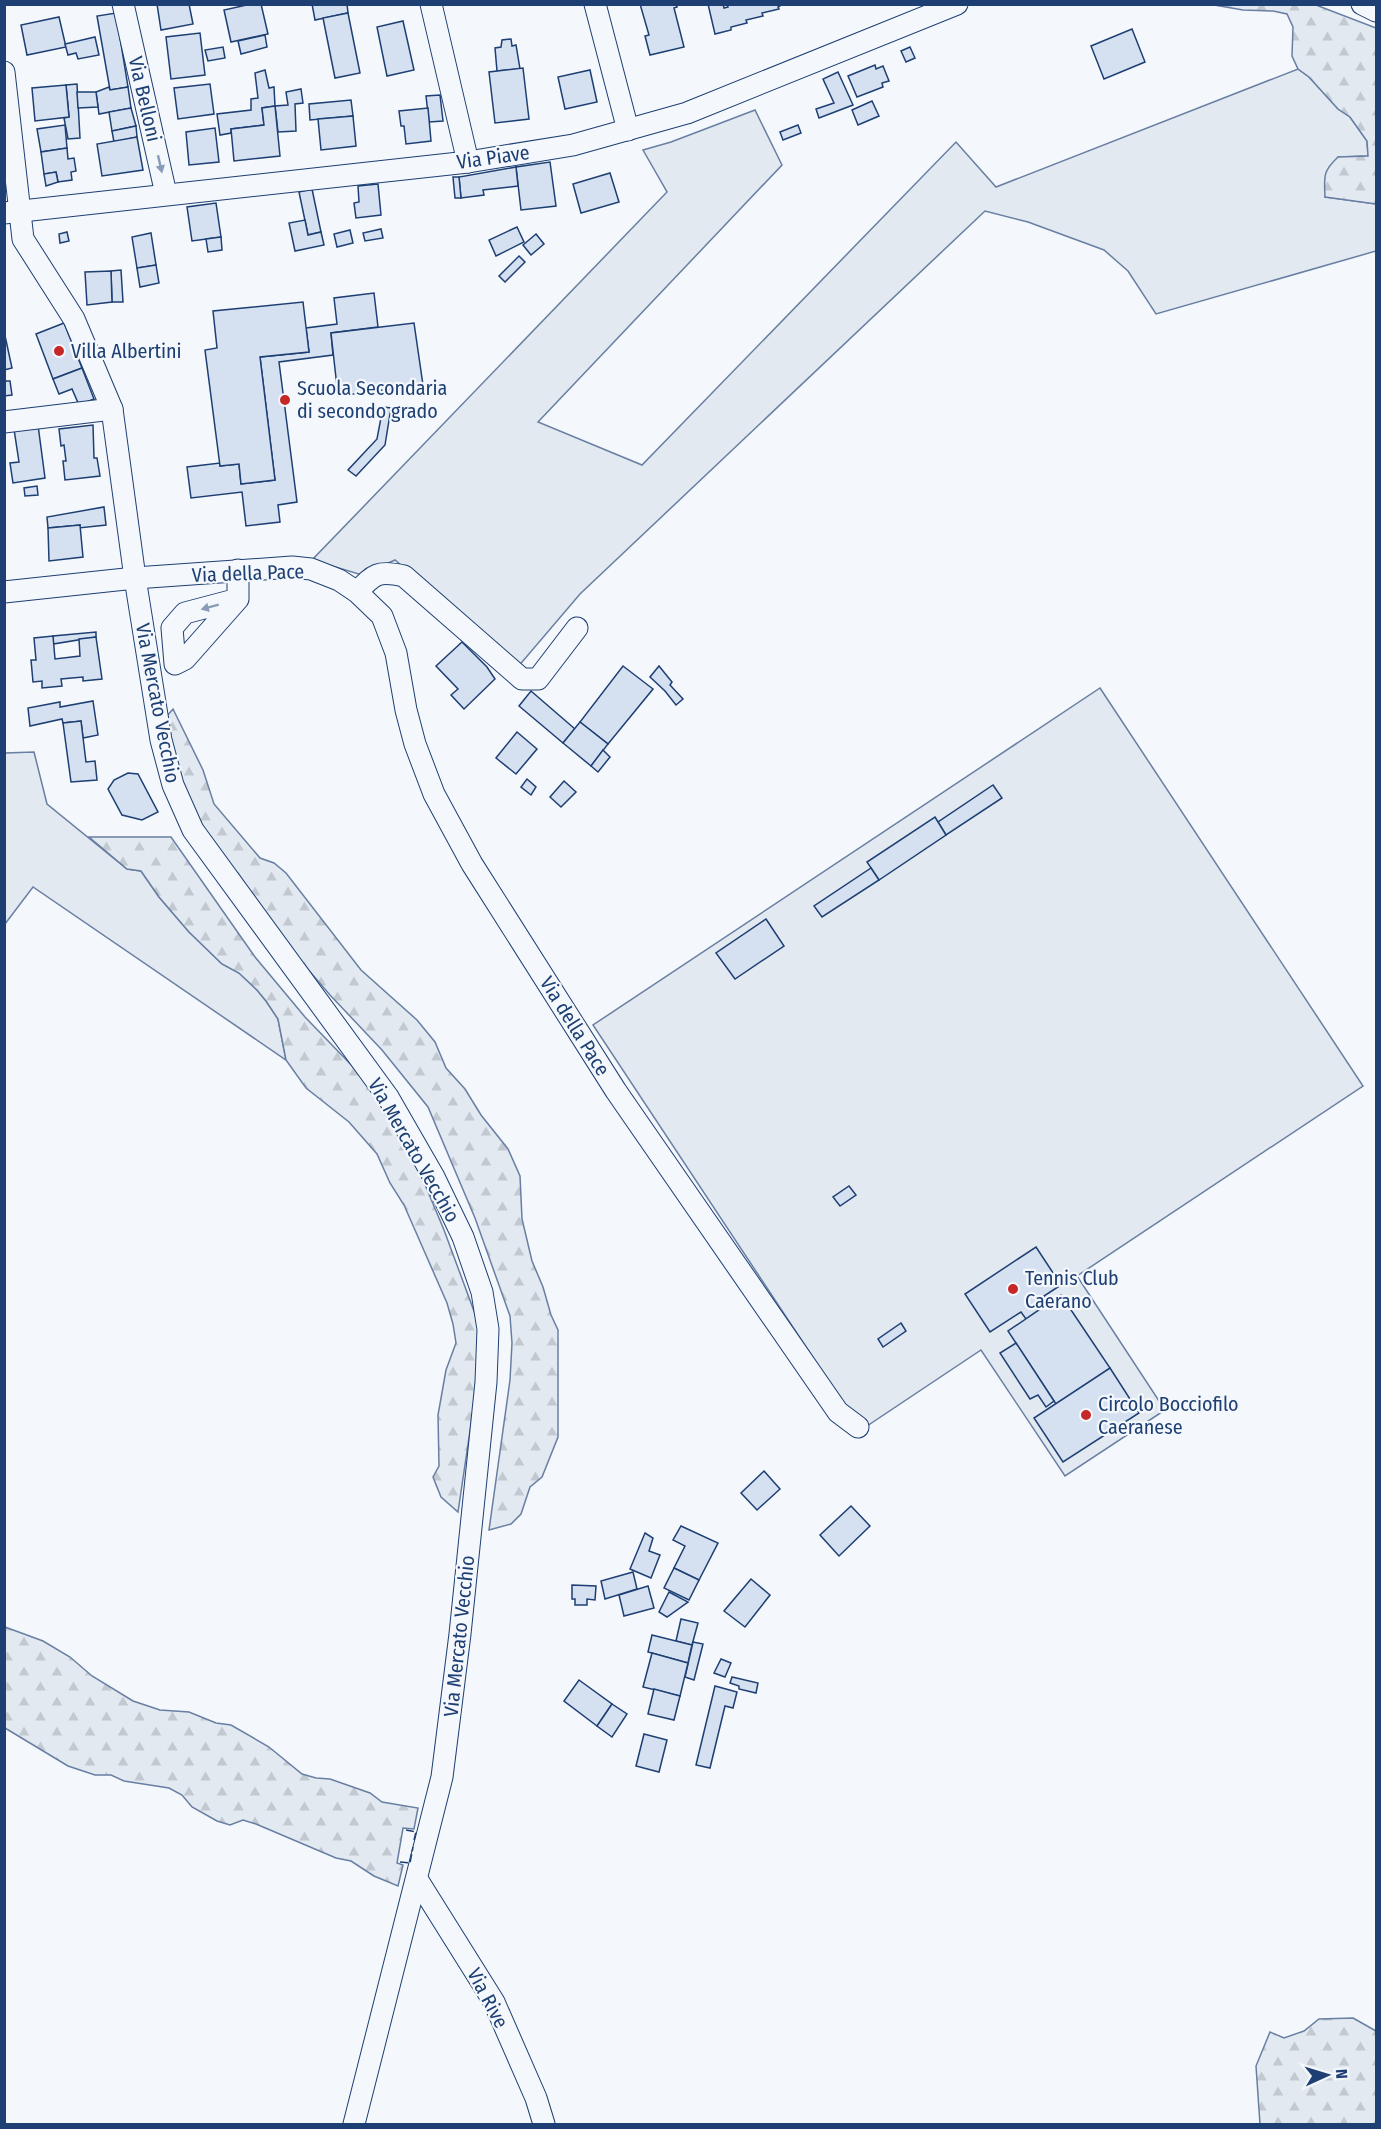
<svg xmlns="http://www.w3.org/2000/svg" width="1381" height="2129" viewBox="0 0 1381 2129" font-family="'Fira Sans Condensed',sans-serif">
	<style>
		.grass { fill: #e3e9f0; stroke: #687fa3; stroke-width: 1.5 }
		.forest { fill: url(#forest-firs); stroke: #687fa3; stroke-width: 1.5 }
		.building { fill: #d5e0f0; stroke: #1d3f73; stroke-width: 1.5 }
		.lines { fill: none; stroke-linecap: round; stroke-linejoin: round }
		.minor-casing { stroke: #1d3f73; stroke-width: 23 }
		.minor { stroke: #f4f7fb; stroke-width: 21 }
		.fence { stroke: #1d3f73; stroke-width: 1.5; stroke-dasharray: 8 3; stroke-linecap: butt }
		.oneway { fill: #889bb7 }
		.poi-dot { fill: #c62828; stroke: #f4f7fb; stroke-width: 2 }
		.labels { text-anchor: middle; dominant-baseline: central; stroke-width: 4.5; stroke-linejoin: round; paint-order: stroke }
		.street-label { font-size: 20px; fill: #1d3f73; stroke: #f4f7fb }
		.poi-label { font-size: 20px; fill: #1d3f73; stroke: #f4f7fb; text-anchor: start }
	</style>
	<defs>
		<pattern id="forest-firs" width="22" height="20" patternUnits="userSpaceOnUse" patternTransform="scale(1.5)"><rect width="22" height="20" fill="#e3e9f0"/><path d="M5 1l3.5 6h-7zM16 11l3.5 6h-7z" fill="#c2c9d1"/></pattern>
	</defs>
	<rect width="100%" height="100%" fill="#f4f7fb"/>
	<g class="grass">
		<polygon points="1298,69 1309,77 1338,109 1350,117 1367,141 1368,156 1338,157 1325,197 1376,204 1376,251 1156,314 1128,271 1104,250 1028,222 985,211 580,594 517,668 395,560 362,575 312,560 667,192 643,150 671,142 755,110 782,165 538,422 642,465 956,142 996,187"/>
		<polygon points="1100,688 1363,1086 1077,1276 1165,1410 1065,1476 981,1350 861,1430 593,1025"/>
		<polygon points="34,752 47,804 127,869 141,871 159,897 189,932 222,964 239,973 257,990 266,1001 278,1019 286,1060 33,887 5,924 5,753"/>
	</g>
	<g class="forest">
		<path d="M 1214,5 L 1316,5 L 1376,28 L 1376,204 L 1325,197 C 1324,176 1323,171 1338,157 L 1368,156 L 1367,141 L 1350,117 L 1338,109 L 1309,77 L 1298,69 L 1292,56 L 1293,27 L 1287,14 L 1273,11 L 1243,10 Z"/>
		<polygon points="173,709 203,770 214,804 260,858 274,863 286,873 361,970 417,1020 435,1042 446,1068 465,1089 481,1115 508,1149 520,1176 522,1219 532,1261 543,1287 551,1315 558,1330 558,1437 542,1477 530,1487 521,1514 511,1524 489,1530 510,1380 512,1343 510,1316 475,1218 428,1107 382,1050 330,995 281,938 216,848 182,792 166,717"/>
		<polygon points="89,837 171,837 255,957 305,1017 358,1072 399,1123 444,1230 478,1322 478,1377 458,1512 441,1497 433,1477 439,1466 438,1415 446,1370 456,1343 453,1324 447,1303 404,1205 390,1183 377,1154 349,1122 306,1088 286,1060 278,1019 266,1001 257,990 239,973 222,964 189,932 159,897 141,871 127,869"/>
		<polygon points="5,1627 43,1641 70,1657 92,1676 133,1701 160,1710 189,1712 216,1723 231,1725 269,1747 302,1774 316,1778 330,1779 370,1793 382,1802 418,1808 414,1829 403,1828 397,1863 403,1865 398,1886 374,1876 351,1861 336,1858 256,1824 243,1820 230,1825 217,1821 192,1807 182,1795 169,1788 124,1781 111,1775 95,1775 68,1766 5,1728"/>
		<polygon points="1353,2018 1376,2031 1376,2124 1260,2124 1256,2066 1270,2032 1284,2038 1304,2031 1319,2019"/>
	</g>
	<g class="building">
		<polygon points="157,4 189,4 193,24 161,30"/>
		<polygon points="251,4 261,4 268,34 231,42 224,10"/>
		<polygon points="312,4 347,4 348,13 315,20"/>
		<polygon points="640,4 676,4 677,7 674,8 684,47 650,55 645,36 649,35"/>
		<polygon points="708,4 723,4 724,8 728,7 727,4 783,4 778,7 779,9 762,13 763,16 746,20 747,23 731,27 731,30 715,34"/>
		<polygon points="116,13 128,87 110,90 97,16"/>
		<polygon points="348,13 360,73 335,78 323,18"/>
		<polygon points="59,17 66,47 27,55 21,25"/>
		<polygon points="403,21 414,70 387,76 377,27"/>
		<polygon points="1132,29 1145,62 1104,79 1091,46"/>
		<polygon points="200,33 205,75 171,79 166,37"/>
		<polygon points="265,35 267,47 241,54 238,41"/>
		<polygon points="95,37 99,55 78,59 76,53 68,55 65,44"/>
		<polygon points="511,39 512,46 516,45 520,69 497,71 495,48 501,47 502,40"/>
		<polygon points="223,47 225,58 208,61 205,50"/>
		<polygon points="910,47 915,58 906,62 901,51"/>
		<polygon points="875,65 876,69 883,66 889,81 882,83 883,87 857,97 848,76"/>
		<polygon points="523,68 529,119 495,123 489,72"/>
		<polygon points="265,70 269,88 274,87 275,106 262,108 264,125 231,129 231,133 220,135 217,114 251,110 251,99 258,98 255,73"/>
		<polygon points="590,70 597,102 565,109 558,77"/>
		<polygon points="838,72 853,105 819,118 816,109 834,103 823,79"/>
		<polygon points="77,84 80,138 68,139 64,118 69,117 66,85"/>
		<polygon points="210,84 214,114 178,119 174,88"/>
		<polygon points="66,85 69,117 35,121 32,88"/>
		<polygon points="109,87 110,90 128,87 131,108 99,114 96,92"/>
		<polygon points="301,89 303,103 295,104 296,131 278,132 275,106 288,105 286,92"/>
		<polygon points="77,92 96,92 98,107 78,108"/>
		<polygon points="440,95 443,121 429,122 426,96"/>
		<polygon points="351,100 353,116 310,120 309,104"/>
		<polygon points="872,101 879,116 858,125 852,110"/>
		<polygon points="275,106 280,156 234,161 231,129 264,125 262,108"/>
		<polygon points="131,108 136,126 112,131 109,112"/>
		<polygon points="428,108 431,141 406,144 404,126 401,126 399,111"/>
		<polygon points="353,116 356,146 321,150 318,119"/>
		<polygon points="65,125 67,148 41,152 37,129"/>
		<polygon points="798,125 801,133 783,140 780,132"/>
		<polygon points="136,126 137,137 114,142 112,131"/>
		<polygon points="215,128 219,162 189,165 186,132"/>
		<polygon points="137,137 143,170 102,176 97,144"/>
		<polygon points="67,148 68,159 74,158 76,171 71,172 72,180 58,182 56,172 44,174 41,152"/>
		<polygon points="550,162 556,206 521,210 516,167"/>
		<polygon points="516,167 518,186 483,190 484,195 461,198 459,177"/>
		<polygon points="56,172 58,182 46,186 44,174"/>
		<polygon points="610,173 619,202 581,213 573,184"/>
		<polygon points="453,177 459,177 461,198 455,198"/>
		<polygon points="378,184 381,215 356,218 354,203 359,202 358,186"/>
		<polygon points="312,189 321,232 308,235 299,192"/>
		<polygon points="216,203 221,237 192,241 187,207"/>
		<polygon points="305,220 308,235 321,232 324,245 295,251 289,223"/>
		<polygon points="517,227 524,242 496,256 489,240"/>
		<polygon points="381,229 383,238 365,241 363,233"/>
		<polygon points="350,230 353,243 337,247 334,234"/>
		<polygon points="67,232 69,241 60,243 59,234"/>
		<polygon points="151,233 156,265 137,268 132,237"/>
		<polygon points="536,234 544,244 531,255 523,245"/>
		<polygon points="221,237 222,250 208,252 206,239"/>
		<polygon points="519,256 525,262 505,282 499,276"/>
		<polygon points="156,265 159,283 140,287 137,268"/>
		<polygon points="121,270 123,302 112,302 111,271"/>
		<polygon points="111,271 112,302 87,305 85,272"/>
		<polygon points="374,293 378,327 331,333 333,355 279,362 297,502 278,505 280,522 246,526 242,492 191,498 187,467 220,463 220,466 239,464 241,484 275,480 260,357 309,352 306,328 337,324 334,298"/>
		<polygon points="303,302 309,352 260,357 275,480 241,484 239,464 220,466 205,350 217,348 213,311"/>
		<polygon points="64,323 82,368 53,379 36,334"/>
		<polygon points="414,323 423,385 338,396 331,333"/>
		<polygon points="4,331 12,368 4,370"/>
		<polygon points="82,368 94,399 79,405 72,389 59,394 53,379"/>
		<polygon points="4,381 10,381 12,395 4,396"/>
		<polygon points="383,407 391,408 385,445 356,476 348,470 377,439"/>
		<polygon points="38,425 45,478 13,483 10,463 19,462 14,429"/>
		<polygon points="93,425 94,458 97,458 100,476 65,480 63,461 66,461 64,445 61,446 59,429"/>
		<polygon points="37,486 38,495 25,496 24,488"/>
		<polygon points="104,507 106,525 79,528 80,525 48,528 47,517"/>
		<polygon points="80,525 83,557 49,561 48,528"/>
		<polygon points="96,632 96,637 53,644 53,636"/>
		<polygon points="53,636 55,659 80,656 79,639 96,637 102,679 83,681 83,677 61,679 62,686 42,688 42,681 33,682 31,660 36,660 34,638"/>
		<polygon points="462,642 487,667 495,679 464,709 451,695 458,689 436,666"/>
		<polygon points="623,666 653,689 608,744 580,722"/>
		<polygon points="659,666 672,682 670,685 683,699 676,705 665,691 650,677"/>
		<polygon points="531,691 575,729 563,743 519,706"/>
		<polygon points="93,701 98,735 83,738 81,721 63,723 62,719 30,726 28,708 60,702 60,707"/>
		<polygon points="81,721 86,762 95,761 97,780 71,782 63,723"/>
		<polygon points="580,722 608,744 591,766 563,743"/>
		<polygon points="517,732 537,749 516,774 496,758"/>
		<polygon points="603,750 610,757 598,772 591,766"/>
		<polygon points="128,773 138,774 158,812 142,820 122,815 108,789 114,780"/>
		<polygon points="527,779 536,787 531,795 521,787"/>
		<polygon points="564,781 576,792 561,807 550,797"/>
		<polygon points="993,785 1002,798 946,835 938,822"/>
		<polygon points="935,817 946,835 879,880 867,862"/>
		<polygon points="871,868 879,880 822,917 814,906"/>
		<polygon points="766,919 784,946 735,979 716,953"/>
		<polygon points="849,1186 856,1195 840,1206 833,1197"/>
		<polygon points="1036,1247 1061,1285 1044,1296 1049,1303 1026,1319 1021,1312 990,1332 965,1294"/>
		<polygon points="1061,1295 1110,1368 1056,1404 1008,1331"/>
		<polygon points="901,1323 906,1331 883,1347 878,1339"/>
		<polygon points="1016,1343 1054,1401 1046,1407 1038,1395 1030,1399 1000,1353"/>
		<polygon points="1110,1368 1139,1413 1063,1462 1034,1418"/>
		<polygon points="764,1471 780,1489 757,1510 741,1493"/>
		<polygon points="851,1506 870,1526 839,1556 820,1535"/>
		<polygon points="681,1526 718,1543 699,1580 674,1568 685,1546 673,1540"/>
		<polygon points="645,1533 653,1538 649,1551 660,1555 651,1578 630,1569"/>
		<polygon points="674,1568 699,1580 689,1600 664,1588"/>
		<polygon points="633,1572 637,1589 605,1599 601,1581"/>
		<polygon points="751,1579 770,1595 745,1627 724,1611"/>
		<polygon points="572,1585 596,1586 595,1600 587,1599 587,1605 575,1605 575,1599 572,1599"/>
		<polygon points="648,1586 654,1608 624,1616 619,1595"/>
		<polygon points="669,1592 688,1602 667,1617 659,1612"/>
		<polygon points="681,1619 698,1623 692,1645 676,1641"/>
		<polygon points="652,1635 692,1645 688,1663 648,1652"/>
		<polygon points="693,1642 703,1644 694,1680 685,1677"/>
		<polygon points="652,1653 688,1663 680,1696 643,1687"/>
		<polygon points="721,1659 731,1663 725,1677 714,1673"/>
		<polygon points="732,1677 758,1683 756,1693 739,1689 739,1686 730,1683"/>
		<polygon points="579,1680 612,1704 597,1726 564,1701"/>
		<polygon points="715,1686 737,1692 733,1708 725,1706 710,1768 696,1765"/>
		<polygon points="654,1689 680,1696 674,1720 648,1714"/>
		<polygon points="612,1704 627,1714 612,1737 597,1726"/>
		<polygon points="644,1734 667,1740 659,1772 636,1766"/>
	</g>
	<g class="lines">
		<defs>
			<g id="minor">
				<polyline points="123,4 166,194"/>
				<polyline points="431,4 468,162"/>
				<polyline points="595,4 628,130"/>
				<polyline points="1362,4 1376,11"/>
				<polyline points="4,72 23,239 74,319 112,409 135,578 161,740 173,785 193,830 388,1097 434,1177 463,1237 482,1292 488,1329 486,1382 460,1634 442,1777 354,2124"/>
				<polyline points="4,213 468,162 573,145 687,113 957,4"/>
				<polyline points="4,422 112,409"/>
				<polyline points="4,592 135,578 292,567 311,569 339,580 357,592 382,616 396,653 406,710 415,744 434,794 472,864 616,1091 838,1412 858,1427"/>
				<path d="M 357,592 C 374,574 378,570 404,576 L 522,679 L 538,679 L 577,628"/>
				<polyline points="238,599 185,659 175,664 172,628 185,613 238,599 238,570"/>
				<polyline points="417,1879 494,2002 536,2098 544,2124"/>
			</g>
		</defs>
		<use href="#minor" class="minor-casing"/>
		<use href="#minor" class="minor"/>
		<g class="fence">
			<polyline points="406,1830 416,1832 414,1840"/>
			<polyline points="400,1862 410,1863 413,1847"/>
		</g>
	</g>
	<defs><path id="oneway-solid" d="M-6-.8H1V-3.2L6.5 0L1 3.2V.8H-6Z" transform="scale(1.5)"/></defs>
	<g class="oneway">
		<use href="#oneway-solid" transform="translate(160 164) rotate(77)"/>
		<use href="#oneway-solid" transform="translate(210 607) rotate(165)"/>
	</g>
	<g class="poi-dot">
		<circle cx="59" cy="351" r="6"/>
		<circle cx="285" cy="400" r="6"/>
		<circle cx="1013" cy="1289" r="6"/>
		<circle cx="1086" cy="1415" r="6"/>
	</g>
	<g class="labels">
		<g class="street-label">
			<text transform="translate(145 99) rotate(77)">Via Belloni</text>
			<text transform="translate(493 157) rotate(-8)">Via Piave</text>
			<text transform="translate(248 573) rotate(-2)">Via della Pace</text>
			<text transform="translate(158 703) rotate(79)">Via Mercato Vecchio</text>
			<text transform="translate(575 1026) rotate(58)">Via della Pace</text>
			<text transform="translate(414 1150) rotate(60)">Via Mercato Vecchio</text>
			<text transform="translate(459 1636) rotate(-84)">Via Mercato Vecchio</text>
			<text transform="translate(488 1998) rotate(62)">Via Rive</text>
		</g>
		<g class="poi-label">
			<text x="71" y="351">Villa Albertini</text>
			<text x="297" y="388">Scuola Secondaria<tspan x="297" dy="23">di secondo grado</tspan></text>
			<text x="1025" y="1278">Tennis Club<tspan x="1025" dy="23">Caerano</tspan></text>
			<text x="1098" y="1404">Circolo Bocciofilo<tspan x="1098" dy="23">Caeranese</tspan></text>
		</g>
	</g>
	<rect width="1381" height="2129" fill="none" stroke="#1d3f73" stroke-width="12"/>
	<g transform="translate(1327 2075) rotate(86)" stroke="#f4f7fb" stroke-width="4.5" paint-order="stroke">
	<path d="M0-4.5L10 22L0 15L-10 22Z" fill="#1d3f73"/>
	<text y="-9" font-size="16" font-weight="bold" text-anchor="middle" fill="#1d3f73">N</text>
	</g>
</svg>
